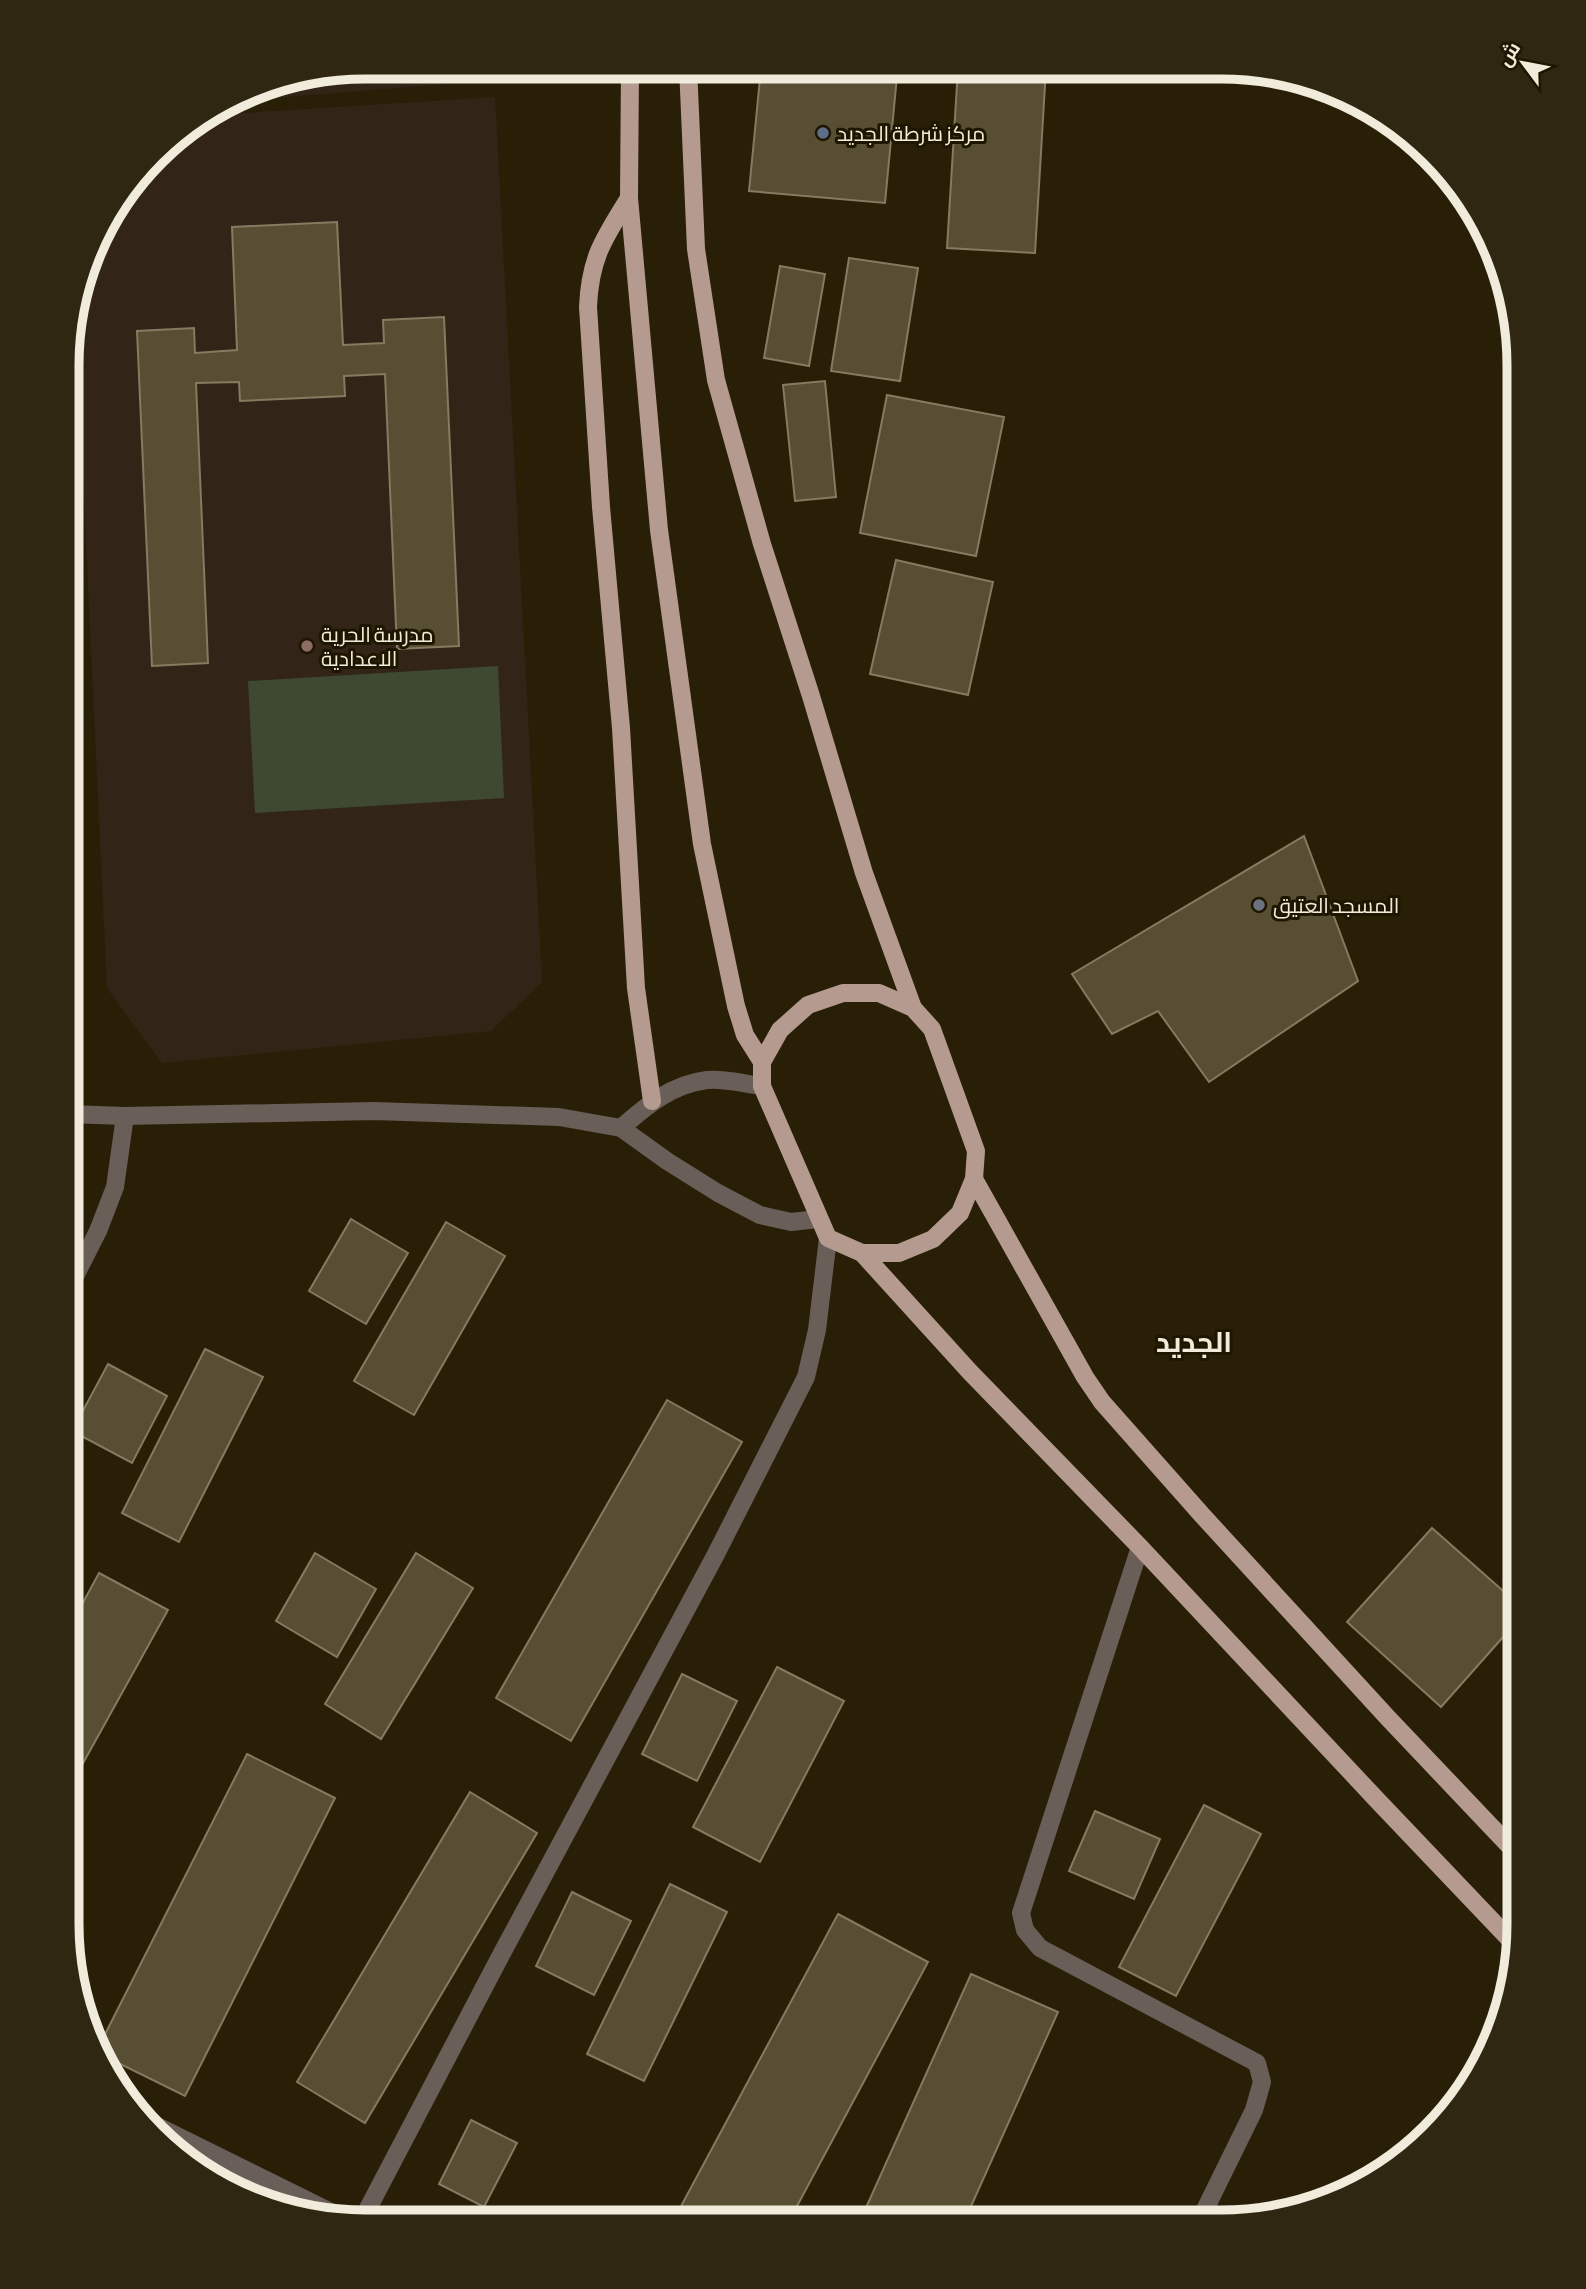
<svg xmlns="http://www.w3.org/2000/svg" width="1586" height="2289" viewBox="0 0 1586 2289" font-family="'Asap Condensed',Cairo,sans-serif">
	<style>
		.education { fill: #322518 }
		.green { fill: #3f4932 }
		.building { fill: #584e34; stroke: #867a60; stroke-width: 2 }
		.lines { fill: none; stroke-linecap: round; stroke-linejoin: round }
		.minor { stroke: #6a5e58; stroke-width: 18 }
		.tertiary { stroke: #6a5e58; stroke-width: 18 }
		.primary { stroke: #b59b8f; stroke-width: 18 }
		.service-dot { fill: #5c6f8a; stroke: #1f1600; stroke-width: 2.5 }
		.education-dot { fill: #8d6e63; stroke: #1f1600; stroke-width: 2.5 }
		.worship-dot { fill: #6b7280; stroke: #1f1600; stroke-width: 2.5 }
		.labels { text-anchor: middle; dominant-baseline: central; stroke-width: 6; stroke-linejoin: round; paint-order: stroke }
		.poi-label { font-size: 21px; fill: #f1ebdc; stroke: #1f1600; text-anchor: start }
		.district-label { font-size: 28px; font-weight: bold; fill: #f1ebdc; stroke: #1f1600 }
		.rim { fill: none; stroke: #f1ebdc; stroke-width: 9 }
	</style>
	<rect width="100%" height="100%" fill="#291f07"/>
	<g class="education">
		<polygon points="364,67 583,67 582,73 236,101 268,82"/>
		<polygon points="495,97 542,982 491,1031 162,1063 107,988 75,309 106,216 168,140 212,115"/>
	</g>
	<polygon class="green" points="498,666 504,798 255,813 248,681"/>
	<g class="building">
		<polygon points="470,67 499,67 493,78"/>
		<polygon points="761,68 813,68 897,76 885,203 749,191"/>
		<polygon points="958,68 1046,68 1035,253 947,248"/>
		<polygon points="337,222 343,345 384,343 383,320 444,317 459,646 397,649 385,374 344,376 345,396 240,401 239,382 196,383 208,663 152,666 137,331 194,328 195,353 237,350 232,227"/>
		<polygon points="849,258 918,268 900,381 831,371"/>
		<polygon points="780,266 825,274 809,366 764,358"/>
		<polygon points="825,381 836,497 795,501 783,385"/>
		<polygon points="887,395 1004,417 976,556 860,533"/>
		<polygon points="896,560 993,582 968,695 870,674"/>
		<polygon points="1304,836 1358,981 1209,1082 1158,1011 1112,1034 1072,974"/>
		<polygon points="351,1219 408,1253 366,1324 309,1291"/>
		<polygon points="446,1222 505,1256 414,1415 354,1381"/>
		<polygon points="205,1349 263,1377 179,1542 122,1513"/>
		<polygon points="108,1364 167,1396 132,1463 72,1431"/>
		<polygon points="667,1400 742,1442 571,1741 496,1698"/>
		<polygon points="1432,1528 1519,1605 1519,1619 1441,1707 1347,1622"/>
		<polygon points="315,1553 376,1589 337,1657 276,1621"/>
		<polygon points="416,1553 473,1588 381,1739 325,1704"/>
		<polygon points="99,1573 168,1610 77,1774 67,1768 67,1632"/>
		<polygon points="777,1667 844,1701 760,1862 693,1827"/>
		<polygon points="682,1674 737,1701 697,1781 642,1754"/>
		<polygon points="247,1754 335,1798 185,2096 96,2052"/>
		<polygon points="470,1792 537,1833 365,2123 297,2082"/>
		<polygon points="1204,1805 1261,1834 1176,1996 1119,1967"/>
		<polygon points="1095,1811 1160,1839 1134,1899 1069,1871"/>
		<polygon points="670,1884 727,1912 644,2081 587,2054"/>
		<polygon points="572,1892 631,1921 594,1995 536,1966"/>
		<polygon points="838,1914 928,1962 789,2221 705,2221 680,2208"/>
		<polygon points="971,1974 1058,2012 964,2222 860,2221"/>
		<polygon points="471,2120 517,2143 484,2207 439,2184"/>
	</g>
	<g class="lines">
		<g class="minor">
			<polyline points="68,1290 98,1231 115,1187 125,1116"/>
			<polyline points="1140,1547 1021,1913 1025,1930 1040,1948 1257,2063 1262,2082 1254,2110 1199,2222"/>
			<polyline points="137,2116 347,2220"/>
			<polyline points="362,2220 501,1955 715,1556 806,1377 817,1330 828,1238"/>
		</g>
		<g class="tertiary">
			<polyline points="68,1114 125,1116 374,1111 559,1117 621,1128 667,1161 718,1193 760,1215 791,1222 818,1219"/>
			<path d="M 621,1128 C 646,1106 672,1084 707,1080 C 724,1078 745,1084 762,1086"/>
		</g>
		<g class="primary">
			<polyline points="630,67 629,198 659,530 702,844 736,1006 745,1035 762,1062 762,1086 828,1238 862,1253 899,1253 933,1239 960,1213 974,1179 976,1151 932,1029 913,1008 879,993 843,993 808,1005 780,1030 762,1062"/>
			<polyline points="688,67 696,249 716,380 762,544 811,696 864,873 913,1008"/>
			<path d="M 629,198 C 604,238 590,258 588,307 L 601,507 L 621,728 L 636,988 L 652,1101"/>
			<polyline points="974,1179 1085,1377 1102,1402 1202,1515 1388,1718 1519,1856"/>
			<polyline points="862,1253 970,1372 1140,1547 1378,1801 1518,1948"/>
		</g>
	</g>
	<circle class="service-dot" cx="823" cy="133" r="7"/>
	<circle class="education-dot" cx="307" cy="646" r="7"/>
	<circle class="worship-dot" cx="1259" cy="905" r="7"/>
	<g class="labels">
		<g class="poi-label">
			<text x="837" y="133">مركز شرطة الجديد</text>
			<text x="321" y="634">مدرسة الحرية<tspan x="321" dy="24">الاعدادية</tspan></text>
			<text x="1273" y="905">المسجد العتيق</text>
		</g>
		<g class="district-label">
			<text x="1194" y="1342">الجديد</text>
		</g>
	</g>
	<path d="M0 0H1586V2289H0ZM365 79H1221A286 286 0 0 1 1507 365V1924A286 286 0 0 1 1221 2210H365A286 286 0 0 1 79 1924V365A286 286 0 0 1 365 79Z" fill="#302712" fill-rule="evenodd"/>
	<path class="rim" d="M365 79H1221A286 286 0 0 1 1507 365V1924A286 286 0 0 1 1221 2210H365A286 286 0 0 1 79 1924V365A286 286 0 0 1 365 79Z"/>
	<g transform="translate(1523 63) rotate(302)" stroke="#1f1600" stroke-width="5" paint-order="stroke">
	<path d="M0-5L12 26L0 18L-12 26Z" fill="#f1ebdc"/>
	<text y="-10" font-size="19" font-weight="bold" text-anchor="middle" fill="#f1ebdc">ش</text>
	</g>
</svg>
